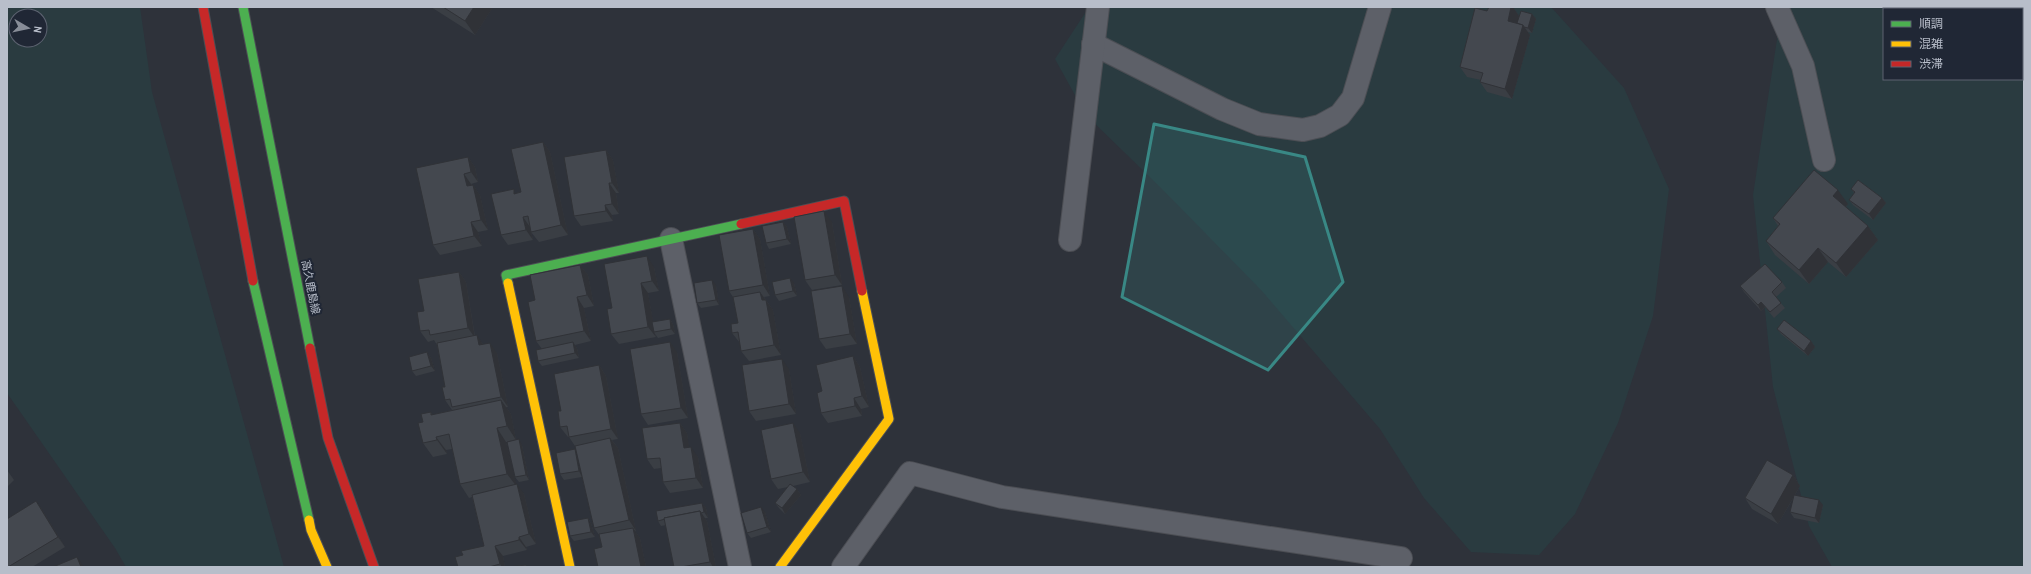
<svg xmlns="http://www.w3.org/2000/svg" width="2031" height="574" viewBox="0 0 2031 574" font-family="'Archivo Narrow','Noto Sans JP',sans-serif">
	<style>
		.green { fill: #2a3b40; fill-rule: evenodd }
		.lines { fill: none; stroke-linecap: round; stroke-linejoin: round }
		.street-casing { stroke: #4c4e54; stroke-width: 24 }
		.fast-casing { stroke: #4c4e54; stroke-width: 11 }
		.slow-casing { stroke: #4c4e54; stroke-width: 11 }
		.jam-casing { stroke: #4c4e54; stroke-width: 11 }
		.street { stroke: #5d6068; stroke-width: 22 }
		.fast { stroke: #4caf50; stroke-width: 9 }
		.slow { stroke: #ffc107; stroke-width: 9 }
		.jam { stroke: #c62828; stroke-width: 9 }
		.wall { fill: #3a3e44 }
		.shaded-wall { fill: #303237 }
		.building { fill: #44484f; stroke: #303237 }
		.marked { fill: #398885; fill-opacity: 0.2; stroke: #398885; stroke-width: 3; stroke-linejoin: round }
		.labels { text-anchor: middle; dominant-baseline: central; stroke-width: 4; stroke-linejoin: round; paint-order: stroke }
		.street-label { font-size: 11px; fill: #b8beca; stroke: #202735 }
	</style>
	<rect width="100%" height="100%" fill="#2e323a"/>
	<g class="green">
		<path d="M 7,7 L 140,7 L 152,92 L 284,567 L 126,567 L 115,548 L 7,393 ZM 16,16 L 40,16 L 40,40 L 16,40 Z"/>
		<polygon points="1089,7 1551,7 1624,88 1669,189 1653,316 1618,423 1575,514 1539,555 1471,552 1424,498 1380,429 1261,290 1161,188 1086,115 1055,59"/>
		<path d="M 1782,7 L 2024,7 L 2024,567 L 1832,567 L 1809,526 L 1773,387 L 1753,195 ZM 1884,9 L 2022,9 L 2022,79 L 1884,79 Z"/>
	</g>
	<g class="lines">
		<defs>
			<g id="street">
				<polyline points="1777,7 1803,66 1824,160"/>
				<polyline points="1093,44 1222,109 1259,124 1303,130 1320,126 1340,115 1353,98 1380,7"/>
				<polyline points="671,239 740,567"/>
				<polyline points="1070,240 1098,7"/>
				<polyline points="843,567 910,473 1002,497 1401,558"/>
			</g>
			<g id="fast">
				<polyline points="243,7 310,348"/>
				<polyline points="253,281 309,520"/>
				<polyline points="508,283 506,275 741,224"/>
			</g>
			<g id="slow">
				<polyline points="508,283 570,567"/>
				<polyline points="309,520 311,530 327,567"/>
				<polyline points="780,567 889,419 862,291"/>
			</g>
			<g id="jam">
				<polyline points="203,7 253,281"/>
				<polyline points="741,224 844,201 862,291"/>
				<polyline points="310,348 328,438 374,567"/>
			</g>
		</defs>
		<use href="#street" class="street-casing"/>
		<use href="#fast" class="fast-casing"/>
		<use href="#slow" class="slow-casing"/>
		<use href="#jam" class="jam-casing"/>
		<use href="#street" class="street"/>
		<use href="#fast" class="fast"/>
		<use href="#slow" class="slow"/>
		<use href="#jam" class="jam"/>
	</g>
	<g class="wall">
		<polygon points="431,7 493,7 475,35"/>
		<polygon points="1489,7 1513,7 1519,16 1532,14 1536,19 1532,33 1528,32 1530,35 1512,99 1487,92 1480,82 1481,80 1467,77 1460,67 1487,11"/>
		<polygon points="543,142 550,152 568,235 539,242 531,232 530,227 533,240 508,245 501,235 516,193 521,192"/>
		<polygon points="606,150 613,160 619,193 616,193 619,214 612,215 613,221 581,226 574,216"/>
		<polygon points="468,157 475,167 478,182 471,184 472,185 473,185 480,195 488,230 478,232 482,246 440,255 433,245"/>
		<polygon points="1851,189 1882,198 1886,203 1873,220 1853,205 1849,200 1854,193"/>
		<polygon points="1848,204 1846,207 1868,226 1878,240 1846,277 1828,262 1809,284 1775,255 1766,241 1778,226 1773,218"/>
		<polygon points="783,222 787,227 791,244 769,249 766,243"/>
		<polygon points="832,222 842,285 812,290 805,280"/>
		<polygon points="753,229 760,239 770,296 764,297 773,310 781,355 749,361 741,351 740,343 732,333 738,323 733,297 729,291"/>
		<polygon points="580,265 588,275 594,306 584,308 591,341 575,345 577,348 579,358 542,366 538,361 542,349 536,341 535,300"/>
		<polygon points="654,267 659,291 648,293 653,322 670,319 673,324 675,334 658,338 655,334 656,337 619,344 611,334 612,308"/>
		<polygon points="459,272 466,282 475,336 483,344 497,353 508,407 506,407 511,414 516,440 522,445 529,480 519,482 515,477 507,442 506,442 516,485 524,494 536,544 526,547 527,550 503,556 505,567 458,567 463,555 484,546 472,497 469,498 460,484 452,449 446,450 447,454 433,457 423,443 423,422 431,412 432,415 452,410 445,400 445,387 437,345 434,340 428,342 420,331 424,311"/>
		<polygon points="1782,282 1786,288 1776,297 1785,308 1774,318 1765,307 1761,311 1744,292 1740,286"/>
		<polygon points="794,283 797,296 779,301 775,295"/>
		<polygon points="716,285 719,305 701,308 697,303"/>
		<polygon points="849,297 857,344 826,349 819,339"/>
		<polygon points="1777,329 1811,341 1815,347 1808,356 1781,334"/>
		<polygon points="427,352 431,358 435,371 416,376 412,371"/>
		<polygon points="677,352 688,418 648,425 641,414"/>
		<polygon points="853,356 860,367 869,407 861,409 862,416 828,423 821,413 822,391"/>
		<polygon points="599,365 606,376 618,439 612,440 618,448 636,531 635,531 640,538 646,567 598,567 602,547 600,536 594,528 582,477 564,480 560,474 575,449 577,452 575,446 569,437 568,437 560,427"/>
		<polygon points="789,369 796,414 756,421 749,411"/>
		<polygon points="680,423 687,433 689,448 698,457 703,488 670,493 663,482 661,468 654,469 647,459"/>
		<polygon points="800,433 810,482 793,486 797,489 801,495 785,514 779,508 775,503 788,487 778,489 771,479"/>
		<polygon points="7,470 14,480 7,487"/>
		<polygon points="1793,475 1800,486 1795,495 1823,505 1819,523 1794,518 1790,512 1794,497 1778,524 1752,509 1745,498"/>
		<polygon points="36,501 43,511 65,547 32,567 7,567"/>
		<polygon points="702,503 706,508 708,518 705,518 707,521 716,567 674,567 666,525 661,526 658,521"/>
		<polygon points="765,512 771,532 751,538 747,533"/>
		<polygon points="588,518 591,523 595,537 574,541 570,536"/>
	</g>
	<g class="shaded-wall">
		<polygon points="474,7 493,7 475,35 465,21"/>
		<polygon points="1511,7 1513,7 1519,16 1515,31 1508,21"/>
		<polygon points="1532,14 1536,19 1532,33 1528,28"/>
		<polygon points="1523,25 1530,35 1512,99 1505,89"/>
		<polygon points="543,142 550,152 568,235 561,225"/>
		<polygon points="606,150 613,160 619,193 612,183"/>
		<polygon points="468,157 475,167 478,182 471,172"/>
		<polygon points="464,174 471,184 474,196 467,186"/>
		<polygon points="609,183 616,193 619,214 612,204"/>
		<polygon points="473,185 480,195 488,230 481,220"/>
		<polygon points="1838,190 1848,204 1843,210 1833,196"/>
		<polygon points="1882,198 1886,203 1873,220 1869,214"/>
		<polygon points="605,205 612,215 613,221 606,211"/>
		<polygon points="824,211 832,222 842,285 835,275"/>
		<polygon points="523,217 530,227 533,240 526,230"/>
		<polygon points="471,222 478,232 482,246 474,236"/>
		<polygon points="783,222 787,227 791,244 787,239"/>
		<polygon points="1868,226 1878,240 1846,277 1836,263"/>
		<polygon points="753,229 760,239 770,296 763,285"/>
		<polygon points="1818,248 1828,262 1809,284 1799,270"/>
		<polygon points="647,256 654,267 659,291 652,281"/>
		<polygon points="580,265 588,275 594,306 587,295"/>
		<polygon points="459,272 466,282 475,338 468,328"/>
		<polygon points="790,278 794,283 797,296 793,291"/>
		<polygon points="712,280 716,285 719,305 716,300"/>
		<polygon points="641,283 648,293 655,332 654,332 655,334 656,337 648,327"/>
		<polygon points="842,286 849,297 857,344 850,334"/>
		<polygon points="760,292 773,310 781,355 774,345 762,300"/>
		<polygon points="577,297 584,308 591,341 584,331"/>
		<polygon points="1761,302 1765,307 1761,311 1758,305"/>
		<polygon points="670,319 673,324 675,334 671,329"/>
		<polygon points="477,335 484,346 479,345"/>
		<polygon points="1811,341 1815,347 1808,356 1804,351"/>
		<polygon points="573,342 577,348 579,358 575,353"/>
		<polygon points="670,342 677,352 688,418 681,408"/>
		<polygon points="490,343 497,353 508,407 501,397"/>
		<polygon points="427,352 431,358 435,371 431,366"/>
		<polygon points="853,356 860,367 869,407 862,396"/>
		<polygon points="782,359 789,369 796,414 789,404"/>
		<polygon points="599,365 606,376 618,439 611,429"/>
		<polygon points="854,398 861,409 862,416 855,406"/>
		<polygon points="501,400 511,414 516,440 507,426"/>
		<polygon points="680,423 687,433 691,458 684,448"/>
		<polygon points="793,423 800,433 810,482 803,472"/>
		<polygon points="497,428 506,442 517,487 507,474"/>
		<polygon points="436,437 446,450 447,454 437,440"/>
		<polygon points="610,438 618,448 636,531 629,520"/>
		<polygon points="519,439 522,445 529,480 526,475"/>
		<polygon points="691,447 698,457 703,488 696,478"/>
		<polygon points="575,449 579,455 582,477 579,471"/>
		<polygon points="1793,475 1800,486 1778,524 1771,514"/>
		<polygon points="517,484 524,494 536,544 529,534"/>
		<polygon points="797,489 801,495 785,514 782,508"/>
		<polygon points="1819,500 1823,505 1819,523 1815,518"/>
		<polygon points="36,501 43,511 65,547 58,537"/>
		<polygon points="702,503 706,508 708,518 704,512"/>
		<polygon points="761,507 765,512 771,532 767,527"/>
		<polygon points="700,511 707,521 716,567 713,567 710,562"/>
		<polygon points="588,518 591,523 595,537 591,532"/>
		<polygon points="633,528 640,538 646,567 641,567"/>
		<polygon points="519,537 526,547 527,550 519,540"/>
		<polygon points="495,546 503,556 505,567 502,567 500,564"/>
		<polygon points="77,557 84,567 81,567"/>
	</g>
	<g class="building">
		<polygon points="443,7 474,7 465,21"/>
		<polygon points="1489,7 1511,7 1508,21 1523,25 1505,89 1480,82 1483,73 1460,67 1475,8 1487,11"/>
		<polygon points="1521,11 1532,14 1528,28 1524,27 1523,25 1517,23"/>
		<polygon points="543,142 561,225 531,232 528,216 523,217 526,230 501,235 491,194 514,189 514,194 521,192 511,149"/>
		<polygon points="606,150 612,183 609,183 612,204 605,205 606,211 574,216 564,157"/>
		<polygon points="468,157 471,172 464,174 467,186 473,185 481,220 471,222 474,236 433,245 416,168"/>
		<polygon points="1814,170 1838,190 1833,196 1868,226 1836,263 1818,248 1799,270 1766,241 1780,224 1773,218"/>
		<polygon points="1858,180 1882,198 1869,214 1849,200 1855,192 1851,189"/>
		<polygon points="824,211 835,275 805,280 794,217"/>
		<polygon points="783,222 787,239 766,243 762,226"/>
		<polygon points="753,229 763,285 729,291 719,235"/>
		<polygon points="647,256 652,281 641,283 648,327 611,334 607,309 612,308 604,264"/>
		<polygon points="1765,264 1782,282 1772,292 1781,303 1770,312 1761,302 1758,305 1740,286"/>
		<polygon points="580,265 587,295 577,297 584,331 536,341 528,302 535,300 530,275"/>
		<polygon points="459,272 468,328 430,335 429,330 420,331 417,312 424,311 418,279"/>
		<polygon points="790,278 793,291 775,295 772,282"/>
		<polygon points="712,280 716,300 697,303 694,283"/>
		<polygon points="842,286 850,334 819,339 811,291"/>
		<polygon points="760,292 762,300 766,300 774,345 741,351 738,332 732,333 731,324 738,323 733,297"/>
		<polygon points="670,319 671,329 654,332 652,322"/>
		<polygon points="1784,320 1811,341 1804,351 1777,329"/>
		<polygon points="477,335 479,345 490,343 501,397 452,407 450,399 445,400 442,387 445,387 437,343"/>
		<polygon points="573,342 575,353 538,361 536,350"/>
		<polygon points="670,342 681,408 641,414 630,349"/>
		<polygon points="427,352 431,366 412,371 409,357"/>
		<polygon points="853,356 862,396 854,398 855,406 821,413 817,393 822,391 816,365"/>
		<polygon points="782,359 789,404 749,411 742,365"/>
		<polygon points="599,365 611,429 569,437 567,426 560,427 558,411 561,411 554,374"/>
		<polygon points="501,400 507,426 497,428 507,474 460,484 449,434 436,437 437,440 423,443 418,423 423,422 421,414 431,412 431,415"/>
		<polygon points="680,423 684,448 691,447 696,478 663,482 660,458 647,459 642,428"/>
		<polygon points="793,423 803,472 771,479 761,430"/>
		<polygon points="610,438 629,520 594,528 575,446"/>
		<polygon points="519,439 526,475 515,477 507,442"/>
		<polygon points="575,449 579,471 560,474 556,453"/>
		<polygon points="1767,460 1793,475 1771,514 1745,498"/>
		<polygon points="517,484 529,534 519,537 519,540 495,546 500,564 489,567 458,567 455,557 463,555 461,551 484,546 472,495"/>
		<polygon points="790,484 797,489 782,508 775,503"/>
		<polygon points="1794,495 1819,500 1815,518 1790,512"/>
		<polygon points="36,501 58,537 8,567 7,567 7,519"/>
		<polygon points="702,503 704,512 701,513 700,511 664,518 665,519 658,521 656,511"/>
		<polygon points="761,507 767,527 747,533 741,513"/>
		<polygon points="700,511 710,562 681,567 674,567 664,518"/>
		<polygon points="588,518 591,532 570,536 567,522"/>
		<polygon points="633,528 641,567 598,567 594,549 602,547 599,534"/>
		<polygon points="77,557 81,567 53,567"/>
		<polygon points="526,565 527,567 509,567"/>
	</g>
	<path class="marked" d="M 1154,124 L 1305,157 L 1343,282 L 1268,370 L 1122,297 Z"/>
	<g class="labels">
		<g class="street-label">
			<text transform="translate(311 287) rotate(79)">高久鹿島線</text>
		</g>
	</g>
	<rect width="2031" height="574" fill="none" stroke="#b8beca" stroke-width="16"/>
	<rect x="1883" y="8" width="140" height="72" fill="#202735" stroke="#5d6371"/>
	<rect x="1891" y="21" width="20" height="6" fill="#4caf50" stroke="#5d6371"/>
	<text x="1919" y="28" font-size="12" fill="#b8beca">順調</text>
	<rect x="1891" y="41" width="20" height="6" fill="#ffc107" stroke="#5d6371"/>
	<text x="1919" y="48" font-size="12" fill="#b8beca">混雑</text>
	<rect x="1891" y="61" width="20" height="6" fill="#c62828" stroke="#5d6371"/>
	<text x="1919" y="68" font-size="12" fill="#b8beca">渋滞</text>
	<g transform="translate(28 28) rotate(99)"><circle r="19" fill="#202735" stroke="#5d6371"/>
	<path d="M0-3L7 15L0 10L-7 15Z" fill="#888d98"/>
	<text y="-6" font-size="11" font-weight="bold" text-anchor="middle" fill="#b8beca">N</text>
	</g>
</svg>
